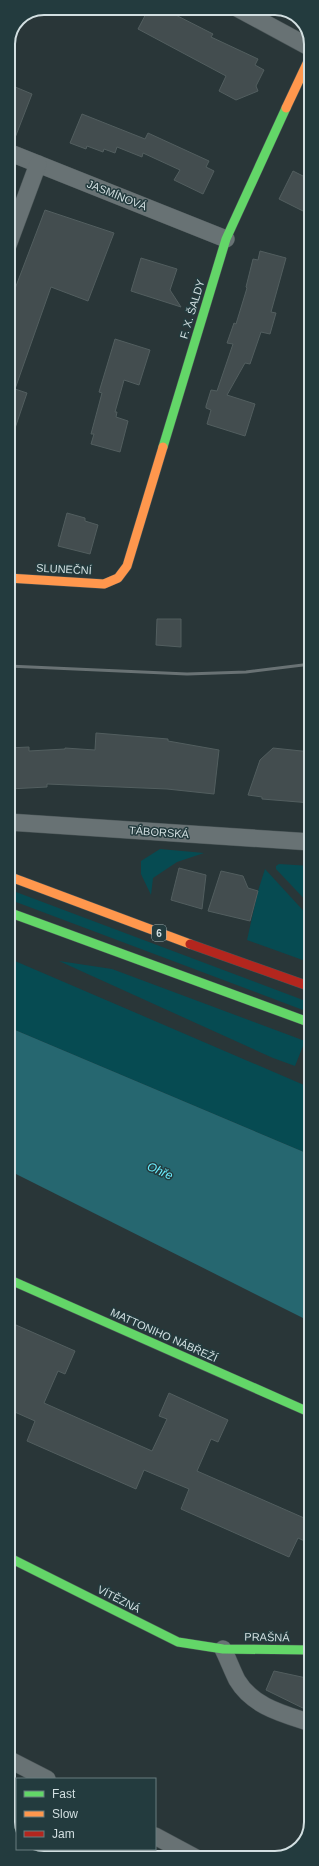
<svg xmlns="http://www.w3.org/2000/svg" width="319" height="1866" viewBox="0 0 319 1866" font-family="Arial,sans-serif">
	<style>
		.green { fill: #064b52 }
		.water { fill: #266770 }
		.building { fill: #434d4f; stroke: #525e5f }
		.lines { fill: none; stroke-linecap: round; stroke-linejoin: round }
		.lane-casing { stroke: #485355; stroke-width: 10 }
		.street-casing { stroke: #485355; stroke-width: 18 }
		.fast-casing { stroke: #485355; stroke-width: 10 }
		.slow-casing { stroke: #485355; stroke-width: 10 }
		.jam-casing { stroke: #485355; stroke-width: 10 }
		.lane { stroke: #687274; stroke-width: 9 }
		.street { stroke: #687274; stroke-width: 17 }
		.fast { stroke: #63d668; stroke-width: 9 }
		.slow { stroke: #ff974d; stroke-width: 9 }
		.jam { stroke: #b3261e; stroke-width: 9 }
		.rail { stroke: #697274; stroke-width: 3 }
		.labels { text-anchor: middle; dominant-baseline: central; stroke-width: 3; stroke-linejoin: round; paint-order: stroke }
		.shield { fill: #233b3e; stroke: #9eaeb0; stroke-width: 1 }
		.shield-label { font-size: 10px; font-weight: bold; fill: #d2dfe1 }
		.street-label { font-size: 11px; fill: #d2dfe1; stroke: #233b3e }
		.water-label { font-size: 12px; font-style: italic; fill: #6aeefe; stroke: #233b3e }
		.rim { fill: none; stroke: #d2dfe1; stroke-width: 2 }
	</style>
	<rect width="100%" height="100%" fill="#293638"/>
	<g class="green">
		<polygon points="160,849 204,853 177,862 153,878 151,895 141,874 141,861"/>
		<polygon points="279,864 311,866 311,906 276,869 276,866"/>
		<polygon points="265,869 311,919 311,963 247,940 258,891"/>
		<polygon points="8,889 311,1003 311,1013 8,899"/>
		<polygon points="8,958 311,1088 311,1155 8,1027"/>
		<polygon points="59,961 112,969 305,1041 295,1066 273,1058"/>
	</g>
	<polygon class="water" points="8,1027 311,1155 311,1322 8,1170"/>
	<g class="building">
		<polygon points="149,8 162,8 213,34 211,37 258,59 255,65 264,70 256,86 258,91 236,100 219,91 226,76 138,29"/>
		<polygon points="8,84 32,94 13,143 8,142"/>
		<polygon points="82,114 145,139 148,133 209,161 206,167 214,171 203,194 174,180 180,170 143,153 142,157 117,147 115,153 104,149 103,152 87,146 86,149 70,143"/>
		<polygon points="293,171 311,180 311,215 279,199"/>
		<polygon points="45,210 114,233 88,301 51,287 15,389 27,393 11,440 8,440 8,307"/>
		<polygon points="260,251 286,258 271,312 276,313 270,334 261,332 250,364 245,363 227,395 255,404 245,436 207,424 211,410 206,408 206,406 211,390 217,391 233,344 227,343 234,323 236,324 247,288 246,287 253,259 258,260"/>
		<polygon points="141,258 177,269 170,290 181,307 131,291"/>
		<polygon points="115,339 150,350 139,385 124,380 115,412 117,412 116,417 128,421 120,452 91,444 94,434 91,434 102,393 99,392"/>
		<polygon points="67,513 85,518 85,521 98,525 90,554 58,546"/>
		<polygon points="157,619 181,619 181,647 156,645"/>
		<polygon points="96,733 168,739 168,741 219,750 214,794 167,789 47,784 47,787 9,789 8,748 29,747 29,751 65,749 65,748 95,750"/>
		<polygon points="273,748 311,752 311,803 262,799 262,797 248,795 260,760"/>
		<polygon points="179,868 206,875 202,909 171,900"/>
		<polygon points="221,871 243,876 248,888 258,891 250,921 208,911"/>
		<polygon points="16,1325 75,1351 65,1374 58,1371 44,1403 152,1451 167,1419 159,1416 169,1393 228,1420 218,1442 211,1439 197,1471 311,1521 311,1544 298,1538 289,1557 181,1509 189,1489 144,1470 136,1489 27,1441 35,1421 8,1409 8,1343"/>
		<polygon points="274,1671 311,1679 311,1712 266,1690"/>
	</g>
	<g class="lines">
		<defs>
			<polyline id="lane" points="58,1858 66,1849"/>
			<g id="street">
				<polyline points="237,8 311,48"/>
				<polyline points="8,152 226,239"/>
				<polyline points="8,245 38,164"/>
				<polyline points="8,822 311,842"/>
				<path d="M 223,1649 C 228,1659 232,1670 237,1680 C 253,1707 284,1714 311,1723"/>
				<polyline points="8,1759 47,1779"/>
				<polyline points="155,1836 196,1858"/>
			</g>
			<g id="fast">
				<polyline points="163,447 226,239 286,108"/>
				<polyline points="8,912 311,1023"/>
				<polyline points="8,1279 311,1413"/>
				<polyline points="8,1557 178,1642 223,1649 311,1650"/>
			</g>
			<g id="slow">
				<polyline points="286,108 311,55"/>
				<polyline points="8,578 104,584 118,578 127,566 163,447"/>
				<polyline points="8,876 190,944"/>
			</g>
			<polyline id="jam" points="190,944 311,987"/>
		</defs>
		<use href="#lane" class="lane-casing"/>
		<use href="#street" class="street-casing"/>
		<use href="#fast" class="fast-casing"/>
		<use href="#slow" class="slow-casing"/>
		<use href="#jam" class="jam-casing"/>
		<use href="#lane" class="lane"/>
		<use href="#street" class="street"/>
		<use href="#fast" class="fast"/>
		<use href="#slow" class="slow"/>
		<use href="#jam" class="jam"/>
		<polyline class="rail" points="8,666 187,674 246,672 311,664"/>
	</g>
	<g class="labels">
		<rect class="shield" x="152" y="925" width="14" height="16" rx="3"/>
		<g class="shield-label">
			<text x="159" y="933">6</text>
		</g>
		<g class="street-label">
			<text transform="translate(117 195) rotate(22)">JASMÍNOVÁ</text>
			<text transform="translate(192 309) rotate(-73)">F. X. ŠALDY</text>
			<text transform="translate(64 569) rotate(3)">SLUNEČNÍ</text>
			<text transform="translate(159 832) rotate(4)">TÁBORSKÁ</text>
			<text transform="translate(164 1335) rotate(24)">MATTONIHO NÁBŘEŽÍ</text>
			<text transform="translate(119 1599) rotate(27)">VÍTĚZNÁ</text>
			<text transform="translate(267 1637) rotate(1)">PRAŠNÁ</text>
		</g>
		<g class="water-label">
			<text transform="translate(160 1171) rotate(24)">Ohře</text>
		</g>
	</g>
	<path d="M0 0H319V1866H0ZM44 15H275A29 29 0 0 1 304 44V1822A29 29 0 0 1 275 1851H44A29 29 0 0 1 15 1822V44A29 29 0 0 1 44 15Z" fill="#233b3e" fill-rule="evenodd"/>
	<path class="rim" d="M44 15H275A29 29 0 0 1 304 44V1822A29 29 0 0 1 275 1851H44A29 29 0 0 1 15 1822V44A29 29 0 0 1 44 15Z"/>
	<rect x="16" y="1778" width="140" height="72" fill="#233b3e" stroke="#697d7f"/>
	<rect x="24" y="1791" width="20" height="6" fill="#63d668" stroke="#697d7f"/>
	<text x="52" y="1798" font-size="12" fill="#d2dfe1">Fast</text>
	<rect x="24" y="1811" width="20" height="6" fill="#ff974d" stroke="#697d7f"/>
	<text x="52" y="1818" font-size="12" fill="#d2dfe1">Slow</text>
	<rect x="24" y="1831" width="20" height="6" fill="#b3261e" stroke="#697d7f"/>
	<text x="52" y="1838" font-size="12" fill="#d2dfe1">Jam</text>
</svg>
